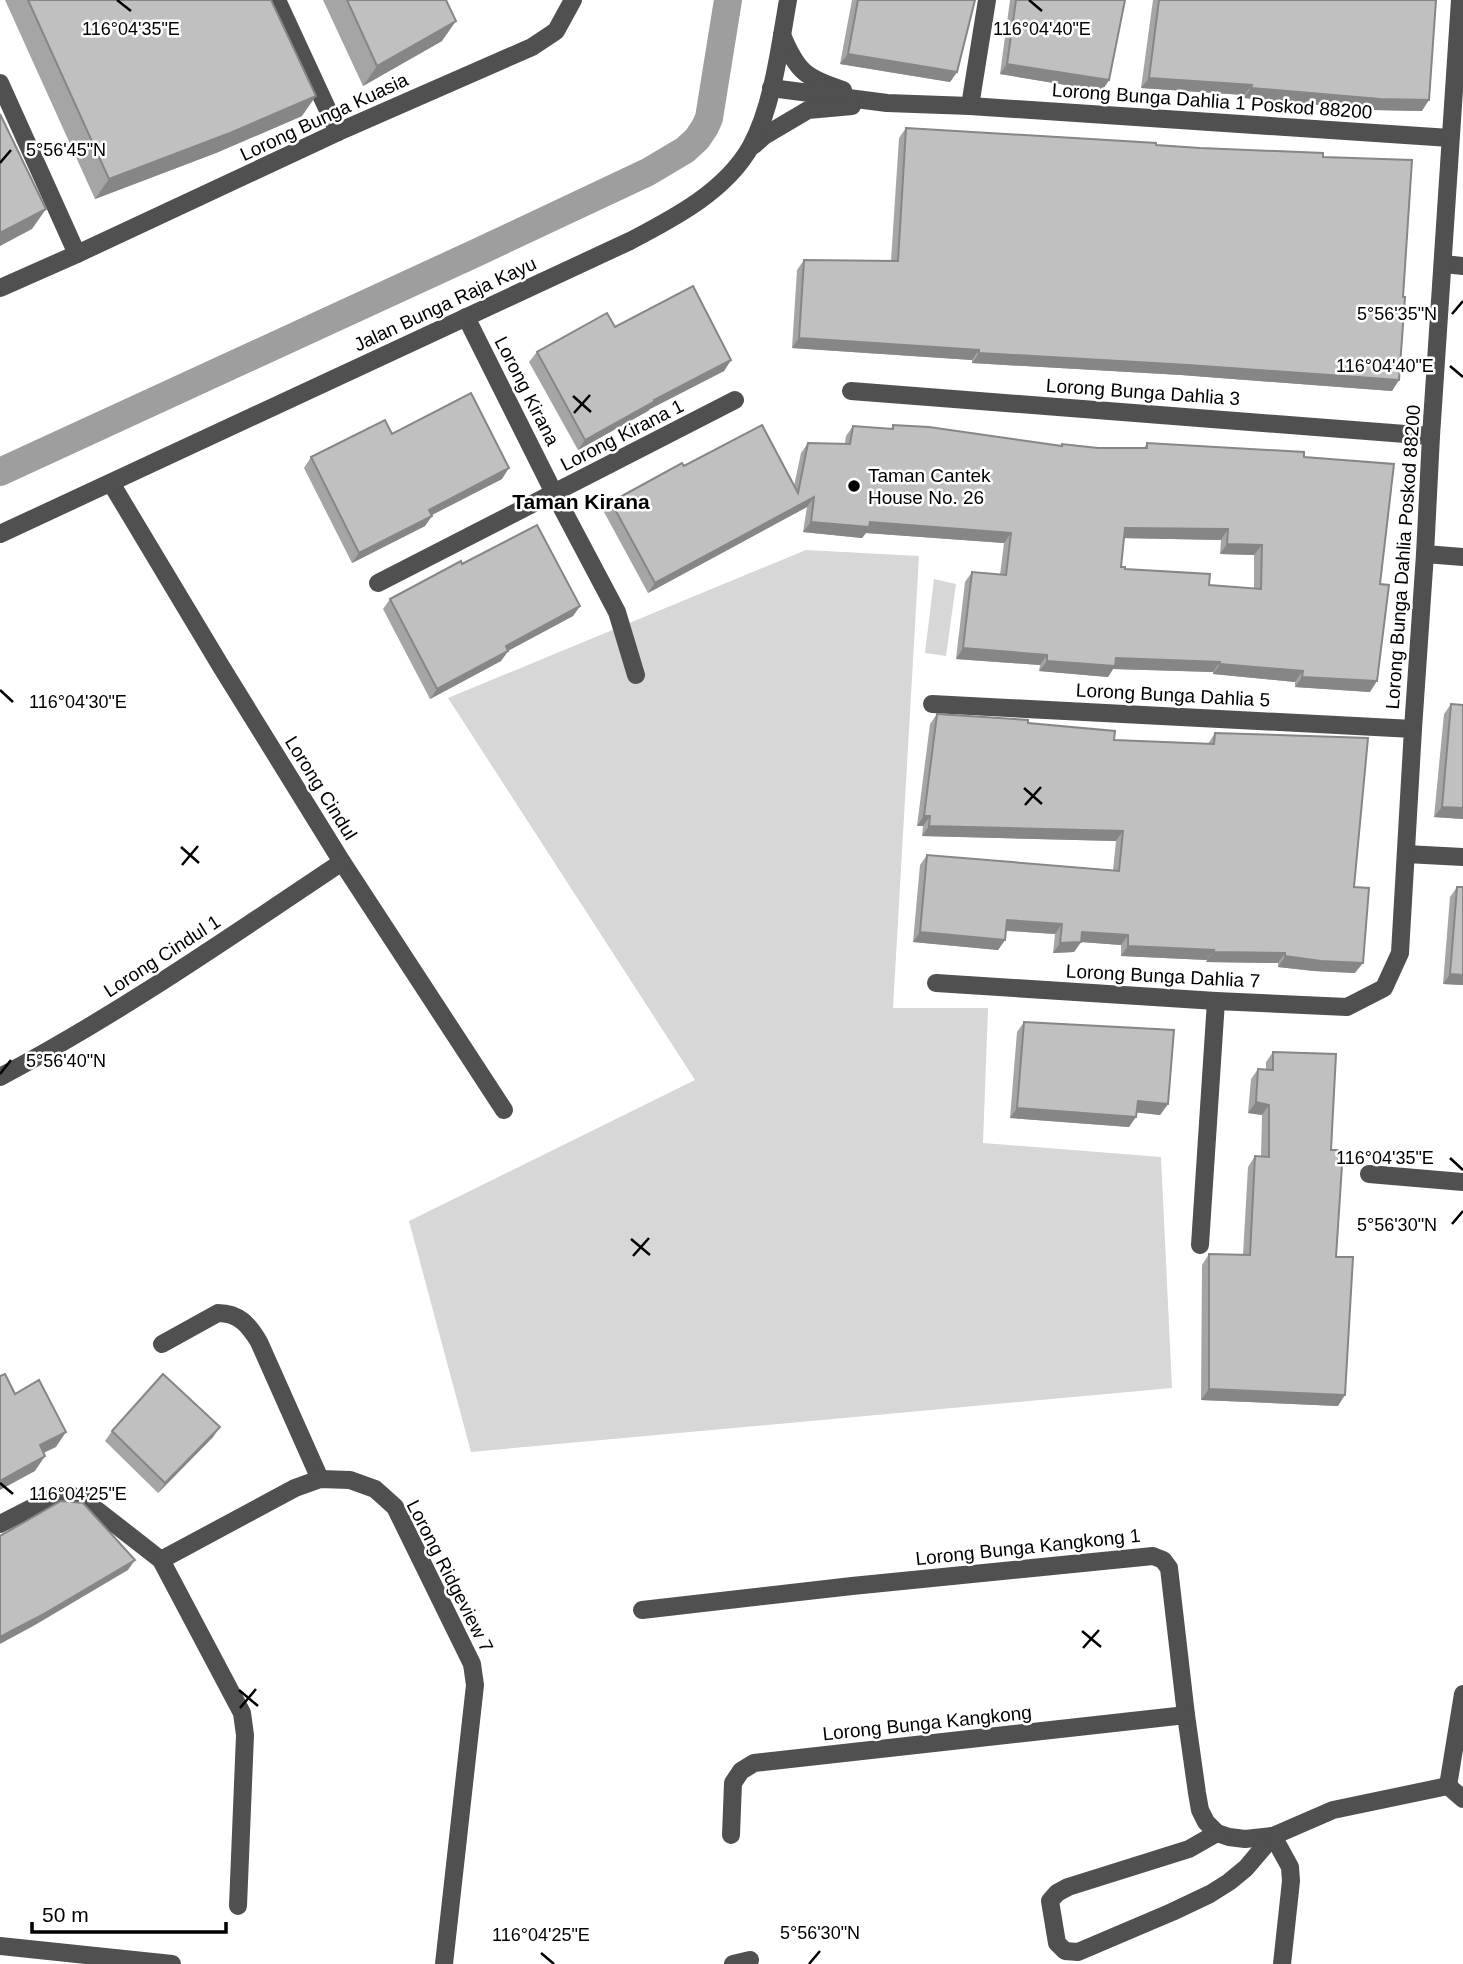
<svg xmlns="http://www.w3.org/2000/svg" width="1463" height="1964" viewBox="0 0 1463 1964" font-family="Arial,sans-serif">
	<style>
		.green { fill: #d7d7d7 }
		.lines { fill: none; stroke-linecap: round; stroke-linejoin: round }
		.canal { stroke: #9e9e9e; stroke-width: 28 }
		.minor { stroke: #505050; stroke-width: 18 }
		.wall { fill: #a5a5a5; fill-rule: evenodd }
		.shaded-wall { fill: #868686 }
		.building { fill: #c0c0c0; stroke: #868686; stroke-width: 2; fill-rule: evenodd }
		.ticks { fill: none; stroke: #000; stroke-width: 2.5 }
		.poi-dot { fill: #000; stroke: #fff; stroke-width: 2.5 }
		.labels { text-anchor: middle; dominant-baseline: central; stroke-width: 5; stroke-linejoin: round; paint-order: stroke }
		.street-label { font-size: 19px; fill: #000; stroke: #fff }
		.poi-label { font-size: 19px; fill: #000; stroke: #fff; text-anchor: start }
		.neighbourhood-label { font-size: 21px; font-weight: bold; fill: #000; stroke: #fff }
		.ticks-label { font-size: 18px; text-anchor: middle; fill: #000; stroke: #fff; stroke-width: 5; stroke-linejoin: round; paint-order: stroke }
	</style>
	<rect width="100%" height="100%" fill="#fff"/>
	<g class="green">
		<polygon points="806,550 919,556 893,1008 988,1008 983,1143 1161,1157 1172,1388 471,1452 409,1221 695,1080 448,698"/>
		<polygon points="934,579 956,584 946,656 925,653"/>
	</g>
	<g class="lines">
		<polyline class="canal" points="0,472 478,252 648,172 685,150 697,139 705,127 709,118 728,0"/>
		<g class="minor">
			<polyline points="277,0 338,132"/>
			<path d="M 782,35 C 797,71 805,78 843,90"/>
			<polyline points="0,83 77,254"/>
			<polyline points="771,88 887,103 970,106 1450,138"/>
			<polyline points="970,106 987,0"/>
			<polyline points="754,145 764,136 808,110 852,106"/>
			<polyline points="1444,264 1463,266"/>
			<polyline points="0,288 77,254 338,132 532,47 556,31 573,0"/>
			<polyline points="466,317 554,493 617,612 636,675"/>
			<polyline points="851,391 1431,436"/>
			<polyline points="111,483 222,668 342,862 504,1110"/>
			<path d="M 0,534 L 630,241 C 674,218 726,191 751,146 C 773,106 780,45 788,0"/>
			<polyline points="1425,554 1463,557"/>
			<polyline points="378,583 735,400"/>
			<polyline points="932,704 1413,729"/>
			<polyline points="1406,854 1463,857"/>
			<polyline points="936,983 1216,1001 1347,1007 1384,988 1400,953 1413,729 1425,554 1431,436 1460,0"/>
			<path d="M 0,1077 C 119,1014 230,937 342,862"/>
			<polyline points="1369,1174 1463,1182"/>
			<polyline points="1200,1245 1216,1001"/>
			<path d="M 162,1344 L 218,1313 C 239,1313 249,1325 259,1342 L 320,1479"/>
			<polyline points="0,1524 55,1496 70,1495 84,1500 161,1560 242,1713 245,1735 238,1906"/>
			<polyline points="161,1560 295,1488 320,1479 350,1480 375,1489 395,1507 472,1664 475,1685 444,1964"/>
			<polyline points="642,1610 852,1586 1153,1556 1163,1560 1169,1568 1186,1715 1197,1793 1200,1810 1206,1822 1217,1833 1229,1837 1245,1839 1273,1836 1333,1810 1448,1786 1463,1799"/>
			<polyline points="1448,1786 1463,1694"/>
			<polyline points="1217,1833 1189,1849 1068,1887 1057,1893 1050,1901 1057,1943 1065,1951 1078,1952 1172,1912 1210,1894 1229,1882 1246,1868 1273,1836"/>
			<polyline points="731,1835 733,1783 741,1771 754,1763 1186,1715"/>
			<polyline points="1273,1836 1290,1867 1291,1881 1282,1964"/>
			<polyline points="0,1946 172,1964"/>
			<polyline points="733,1964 750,1960"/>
		</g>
	</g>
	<g class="wall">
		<polygon points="5,0 271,0 302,116 216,153 95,199"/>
		<polygon points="323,0 446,0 442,41 363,86"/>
		<polygon points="852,0 975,0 957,72 950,82 840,64"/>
		<polygon points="1010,0 1125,0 1109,80 1102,91 1000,74"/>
		<polygon points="1153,0 1436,0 1422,111 1373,110 1244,98 1244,95 1141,88"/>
		<polygon points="906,128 1323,157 1403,297 1399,380 1392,391 1181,375 972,363 972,360 792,348 797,270 804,260 891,261 899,138"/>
		<polygon points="615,327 731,360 724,371 650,409 648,411 578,450 529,362 537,352"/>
		<path d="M 893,425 L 1061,446 L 1062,444 L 1098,448 L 1144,448 L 1147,443 L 1304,457 L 1380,584 L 1370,692 L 1295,687 L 1295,682 L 1213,674 L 1213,672 L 1113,669 L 1108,677 L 1039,671 L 1040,665 L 956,659 L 965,582 L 972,572 L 1000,575 L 1004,543 L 866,533 L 862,538 L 803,532 L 807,507 L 648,593 L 604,512 L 611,502 L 684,466 L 794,486 L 801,453 L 808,443 L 845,443 L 846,436 L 853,426 L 891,429 ZM 1124,538 L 1221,540 L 1220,554 L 1254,555 L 1254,589 L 1209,585 L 1125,569 L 1121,567 Z"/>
		<polygon points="392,434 502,479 432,515 425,526 352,563 304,468 311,457"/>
		<polygon points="462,564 580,606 573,616 508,651 501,661 430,699 383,609 390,599"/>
		<polygon points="1451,704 1463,819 1434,817 1444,714"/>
		<polygon points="937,714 1028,723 1114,740 1208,744 1215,733 1354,887 1355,973 1314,971 1278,967 1278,963 1206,962 1207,960 1121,956 1121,945 1081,942 1074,952 1053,953 1055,934 1006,931 1005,940 998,950 913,942 920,865 927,855 1113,870 1116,841 922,836 923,826 917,826 930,724"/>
		<polygon points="1457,887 1463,887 1463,985 1443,984 1450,897"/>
		<polygon points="1024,1022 1168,1104 1160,1115 1137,1112 1129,1127 1010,1118 1017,1032"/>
		<polygon points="1273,1052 1331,1150 1336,1257 1338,1406 1201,1400 1202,1265 1209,1254 1243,1255 1248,1167 1255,1156 1261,1157 1262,1115 1248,1113 1251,1079 1258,1069 1266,1070 1266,1062"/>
		<polygon points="112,1431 213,1437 158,1493 105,1441"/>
	</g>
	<g class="shaded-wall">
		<polygon points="456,21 442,41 363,86 377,66"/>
		<polygon points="848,54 957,72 950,82 840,64"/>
		<polygon points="1007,64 1109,80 1102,91 1000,74"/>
		<polygon points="1149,78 1252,85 1244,95 1141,88"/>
		<polygon points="1251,88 1429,100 1422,111 1373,110 1244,98"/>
		<polygon points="316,96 302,116 216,153 95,199 109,179"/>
		<polygon points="46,209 32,229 0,246 0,233"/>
		<polygon points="799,338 979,350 972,360 792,348"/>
		<polygon points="979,353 1188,365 1399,380 1392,391 1181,375 972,363"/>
		<polygon points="731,360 724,371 650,409 648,411 578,450 585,440 654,400"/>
		<polygon points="509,468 502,479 422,520 429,510"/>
		<polygon points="814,497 807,507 648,593 655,583"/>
		<polygon points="432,516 425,526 352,563 359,553"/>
		<polygon points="811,522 870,522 1011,533 1004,543 866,533 862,538 803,532"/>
		<polygon points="1125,528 1228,529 1221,540 1118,538"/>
		<polygon points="1227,544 1262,545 1254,555 1220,554"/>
		<polygon points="580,606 573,616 498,656 506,646"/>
		<polygon points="963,648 1047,655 1040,665 956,659"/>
		<polygon points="508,651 501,661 430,699 437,689"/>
		<polygon points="1116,658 1220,662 1213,672 1113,669 1108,677 1039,671 1047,661"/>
		<polygon points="1220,664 1303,671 1295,682 1213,674"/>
		<polygon points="1302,677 1377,681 1370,692 1295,687"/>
		<polygon points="1442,807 1463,808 1463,819 1434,817"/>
		<polygon points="924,816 930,816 923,826 917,826"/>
		<polygon points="929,826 1123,831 1116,841 922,836"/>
		<polygon points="1007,920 1062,924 1055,934 1000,930"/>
		<polygon points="920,932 1005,940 998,950 913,942"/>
		<polygon points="1082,932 1128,935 1121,945 1081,942 1074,952 1053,953 1060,943"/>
		<polygon points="1128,946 1214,950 1207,960 1121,956"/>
		<polygon points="1213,952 1285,953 1278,963 1206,962"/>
		<polygon points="1285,956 1363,963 1355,973 1314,971 1278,967"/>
		<polygon points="1450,974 1463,975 1463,985 1443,984"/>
		<polygon points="1138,1101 1168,1104 1160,1115 1131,1112"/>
		<polygon points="1256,1102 1269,1105 1262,1115 1248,1113"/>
		<polygon points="1017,1108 1136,1117 1129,1127 1010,1118"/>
		<polygon points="1209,1389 1345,1395 1338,1406 1201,1400"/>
		<polygon points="220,1427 213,1437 158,1493 165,1483"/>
		<polygon points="66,1432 56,1447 29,1460 40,1445"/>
		<polygon points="45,1456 35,1471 0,1490 0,1481"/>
		<polygon points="135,1560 128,1570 35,1625 0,1644 0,1637"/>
	</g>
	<g class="building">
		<polygon points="28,0 271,0 316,96 230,133 109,179"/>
		<polygon points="347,0 446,0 456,21 377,66"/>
		<polygon points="858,0 975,0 957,72 848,54"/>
		<polygon points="1016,0 1125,0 1109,80 1007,64"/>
		<polygon points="1159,0 1436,0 1429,100 1380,99 1251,88 1252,85 1149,78"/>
		<polygon points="0,114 46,209 0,233"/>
		<polygon points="906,128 1156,143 1156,145 1200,148 1323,153 1323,157 1412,160 1403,297 1405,297 1399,380 1188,365 979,353 979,350 799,338 804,260 898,261"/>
		<polygon points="693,286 731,360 654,400 655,401 585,440 537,352 607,313 615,327"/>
		<polygon points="471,393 509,468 429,510 432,516 359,553 311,457 385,420 392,434"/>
		<path d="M 762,425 L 798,493 L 808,443 L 850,444 L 853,426 L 893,429 L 893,425 L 929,427 L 1062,446 L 1062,444 L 1098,448 L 1147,448 L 1147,443 L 1304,452 L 1304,457 L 1394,464 L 1380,584 L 1389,585 L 1377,681 L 1302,677 L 1303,671 L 1220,664 L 1220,662 L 1116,658 L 1115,666 L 1047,661 L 1047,655 L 963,648 L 972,572 L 1006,575 L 1011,533 L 870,522 L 869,527 L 811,522 L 814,497 L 655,583 L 611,502 L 682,463 L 684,466 ZM 1125,528 L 1228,529 L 1227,544 L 1262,545 L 1261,589 L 1209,585 L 1210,574 L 1125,569 L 1125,567 L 1121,567 Z"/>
		<polygon points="537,525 580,606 506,646 508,651 437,689 390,599 461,561 462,564"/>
		<polygon points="1451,704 1463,705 1463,808 1442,807"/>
		<polygon points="937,714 1028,720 1028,723 1115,731 1114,740 1214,744 1215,733 1368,738 1354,887 1369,888 1363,963 1321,961 1285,956 1285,953 1213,952 1214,950 1128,946 1128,935 1082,932 1081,942 1060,943 1062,924 1007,920 1005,940 920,932 927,855 1119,871 1123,831 929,826 930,816 924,816"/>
		<polygon points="1457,887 1463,887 1463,975 1450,974"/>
		<polygon points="1024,1022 1174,1030 1168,1104 1138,1101 1136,1117 1017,1108"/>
		<polygon points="1273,1052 1336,1054 1331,1150 1343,1150 1336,1257 1353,1257 1345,1395 1209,1389 1209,1254 1250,1255 1255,1156 1269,1157 1269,1105 1256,1102 1258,1069 1273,1070"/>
		<polygon points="5,1374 15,1394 39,1380 66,1432 40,1445 45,1456 0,1481 0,1376"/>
		<polygon points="163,1374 220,1427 165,1483 112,1431"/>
		<polygon points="61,1501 83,1503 135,1560 42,1615 0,1637 0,1536"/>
	</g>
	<path class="ticks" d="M 117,0 L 131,11M 1029,0 L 1042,11M 0,163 L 11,150M 1452,314 L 1463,301M 1450,366 L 1463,377M 573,396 L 591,412M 574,413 L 590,395M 0,690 L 13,702M 1024,788 L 1042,804M 1025,805 L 1041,787M 181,847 L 199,863M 182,865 L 198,846M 0,1074 L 11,1060M 1450,1158 L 1463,1170M 1452,1224 L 1463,1211M 631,1239 L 650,1255M 633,1256 L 649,1238M 0,1483 L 13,1494M 1082,1631 L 1101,1647M 1083,1648 L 1099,1630M 239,1690 L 258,1706M 240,1708 L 256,1689M 541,1953 L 554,1964M 809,1964 L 820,1951"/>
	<circle class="poi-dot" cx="854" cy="486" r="7"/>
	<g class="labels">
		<g class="street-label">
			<text transform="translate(1212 101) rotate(4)">Lorong Bunga Dahlia 1 Poskod 88200</text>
			<text transform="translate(324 117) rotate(-25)">Lorong Bunga Kuasia</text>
			<text transform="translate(445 304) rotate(-25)">Jalan Bunga Raja Kayu</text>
			<text transform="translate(527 391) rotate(63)">Lorong Kirana</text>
			<text transform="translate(1143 392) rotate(4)">Lorong Bunga Dahlia 3</text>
			<text transform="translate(622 435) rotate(-27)">Lorong Kirana 1</text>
			<text transform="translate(1403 557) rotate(-86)">Lorong Bunga Dahlia Poskod 88200</text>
			<text transform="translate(1173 695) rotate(3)">Lorong Bunga Dahlia 5</text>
			<text transform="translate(321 788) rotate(58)">Lorong Cindul</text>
			<text transform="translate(162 956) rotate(-33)">Lorong Cindul 1</text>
			<text transform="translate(1163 976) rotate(3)">Lorong Bunga Dahlia 7</text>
			<text transform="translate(1028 1547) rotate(-6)">Lorong Bunga Kangkong 1</text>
			<text transform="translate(450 1576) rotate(63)">Lorong Ridgeview 7</text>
			<text transform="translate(927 1723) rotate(-6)">Lorong Bunga Kangkong</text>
		</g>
		<g class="poi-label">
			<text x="868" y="475">Taman Cantek<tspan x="868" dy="22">House No. 26</tspan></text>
		</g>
		<g class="neighbourhood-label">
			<text x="581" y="501">Taman Kirana</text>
		</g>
	</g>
	<g class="ticks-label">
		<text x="131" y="35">116°04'35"E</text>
		<text x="1042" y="35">116°04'40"E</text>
		<text x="66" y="156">5°56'45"N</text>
		<text x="1397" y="320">5°56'35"N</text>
		<text x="1385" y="372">116°04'40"E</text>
		<text x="78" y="708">116°04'30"E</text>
		<text x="66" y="1067">5°56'40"N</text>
		<text x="1385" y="1164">116°04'35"E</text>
		<text x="1397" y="1231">5°56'30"N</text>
		<text x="78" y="1500">116°04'25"E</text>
		<text x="820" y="1939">5°56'30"N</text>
		<text x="541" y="1941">116°04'25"E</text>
	</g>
	<path d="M32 1922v10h194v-10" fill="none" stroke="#000000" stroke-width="3.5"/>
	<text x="42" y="1922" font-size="21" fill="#000000" stroke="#ffffff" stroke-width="5" paint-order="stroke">50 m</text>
</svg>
